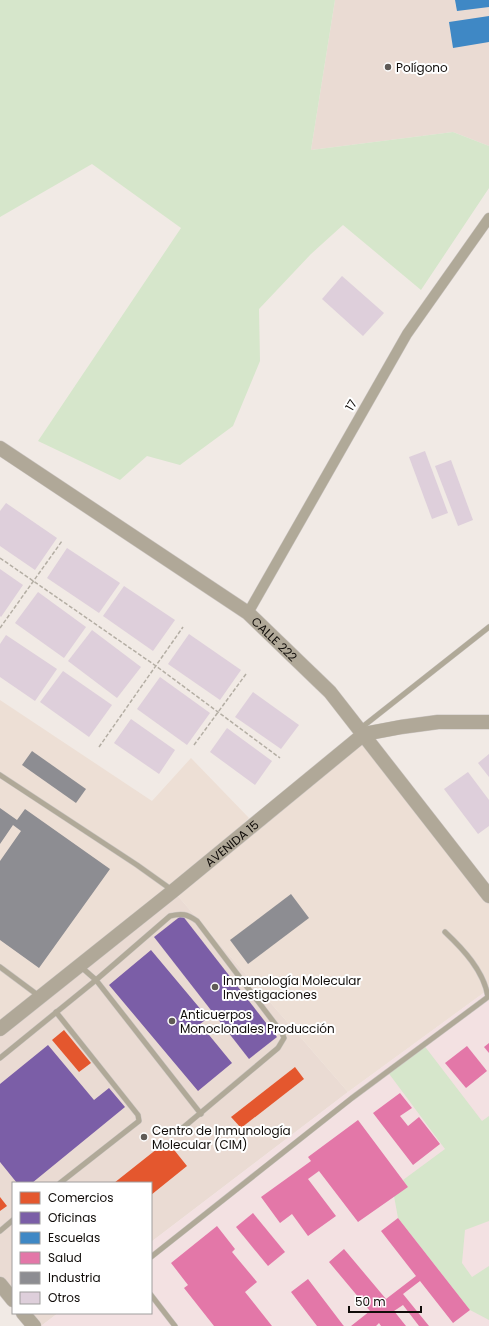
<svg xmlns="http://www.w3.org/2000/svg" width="489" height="1326" viewBox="0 0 489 1326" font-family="Poppins,sans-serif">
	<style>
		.built { fill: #eadbd3 }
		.industrial { fill: #eddfd5 }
		.medical { fill: #f3e1e2 }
		.green { fill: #d6e6cb }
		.shops { fill: #e4572e }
		.offices { fill: #7b5ea7 }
		.schools { fill: #3f88c5 }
		.health { fill: #e377a8 }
		.industry { fill: #8d8d92 }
		.building { fill: #decfdb }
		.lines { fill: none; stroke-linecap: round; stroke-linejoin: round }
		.lane-casing { stroke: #ccc6c3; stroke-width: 6 }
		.street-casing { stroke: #ccc6c3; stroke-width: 11 }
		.secondary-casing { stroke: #ccc6c3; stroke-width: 15 }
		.path { stroke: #b4aea4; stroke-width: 1.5; stroke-dasharray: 4 2; stroke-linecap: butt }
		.lane { stroke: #b0a998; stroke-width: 5 }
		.street { stroke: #b0a998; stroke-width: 10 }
		.secondary { stroke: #b0a898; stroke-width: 14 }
		.poi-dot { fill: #5f5a56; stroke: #fff; stroke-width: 1.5 }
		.labels { text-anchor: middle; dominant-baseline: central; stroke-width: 4; stroke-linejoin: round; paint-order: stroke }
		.poi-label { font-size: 12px; fill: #100c09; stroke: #fff; text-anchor: start }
		.street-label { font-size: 12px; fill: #100c09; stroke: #fff }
	</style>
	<rect width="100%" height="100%" fill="#f1eae5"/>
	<g class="built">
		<polygon points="335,0 489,0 489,146 453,132 311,150"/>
		<polygon points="177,895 348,1092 151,1242 151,1183 13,1183 13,1300 0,1284 0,1035"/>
		<polygon points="23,1313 58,1313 41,1326 34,1326"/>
	</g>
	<polygon class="industrial" points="0,700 152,801 191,758 249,818 179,886 364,734 489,896 489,989 348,1092 177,895 0,1029"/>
	<polygon class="medical" points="489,989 489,1326 41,1326 58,1313 151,1313 151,1242 348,1092"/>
	<g class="green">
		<polygon points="0,0 335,0 311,150 453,132 489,146 489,188 421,290 343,225 311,254 259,309 260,361 233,426 180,465 147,456 120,480 38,441 181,228 92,164 0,217"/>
		<polygon points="423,1044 482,1121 489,1116 489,1221 465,1230 462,1263 472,1277 489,1266 489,1320 470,1310 398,1218 394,1196 408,1187 403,1180 445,1149 387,1071"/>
	</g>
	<g class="shops">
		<polygon points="64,1030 91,1063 79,1072 52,1040"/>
		<polygon points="295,1067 304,1079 241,1128 231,1117"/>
		<polygon points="167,1141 187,1166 151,1195 151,1183 114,1183"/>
		<polygon points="0,1197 7,1206 0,1211"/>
	</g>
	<g class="offices">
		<polygon points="182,915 277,1037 249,1059 154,937"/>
		<polygon points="151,950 208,1018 200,1024 232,1063 198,1091 109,985"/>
		<polygon points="48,1045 94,1100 109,1088 125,1107 32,1183 17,1183 0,1162 0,1084"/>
	</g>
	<g class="schools">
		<polygon points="455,0 489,0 489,7 457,11"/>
		<polygon points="489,16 489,42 453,48 449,22"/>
	</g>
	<g class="health">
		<polygon points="489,1043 489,1053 484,1047"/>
		<polygon points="467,1046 487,1071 466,1088 445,1063"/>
		<polygon points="400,1093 412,1108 400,1116 408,1126 419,1117 440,1144 413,1165 373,1113"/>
		<polygon points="358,1120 408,1187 358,1222 319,1171 308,1179 336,1216 308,1236 292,1214 280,1223 261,1197 311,1161 308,1157"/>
		<polygon points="253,1213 285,1252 268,1266 236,1227"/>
		<polygon points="398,1218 470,1310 453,1323 420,1281 403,1294 429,1326 419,1326 403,1305 394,1311 406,1326 381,1326 379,1323 376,1326 351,1326 370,1311 329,1262 344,1249 386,1299 416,1276 381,1231"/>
		<polygon points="217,1226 235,1249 232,1252 257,1282 245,1292 272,1326 214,1326 184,1288 188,1285 171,1263"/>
		<polygon points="308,1279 343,1325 344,1326 317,1326 291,1292"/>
	</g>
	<g class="industry">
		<polygon points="32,751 86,789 76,803 22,765"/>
		<polygon points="0,808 17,820 25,809 110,869 39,968 0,940 0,861 21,831 13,825 0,844"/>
		<polygon points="291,894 309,918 248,964 230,940"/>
	</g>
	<g class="building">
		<polygon points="342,276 384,313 363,336 322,299"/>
		<polygon points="425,451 448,513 432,519 409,457"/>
		<polygon points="451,460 473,520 458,526 435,466"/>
		<polygon points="6,503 57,538 35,570 0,546 0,511"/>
		<polygon points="67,548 120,583 99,613 47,578"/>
		<polygon points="0,569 23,585 1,617 0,616"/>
		<polygon points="124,586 175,620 153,651 103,616"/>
		<polygon points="38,592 86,627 64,658 15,623"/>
		<polygon points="92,630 141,667 117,698 68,661"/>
		<polygon points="189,634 241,670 220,700 168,664"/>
		<polygon points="6,635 57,669 35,701 0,677 0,644"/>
		<polygon points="63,671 112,705 89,737 40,702"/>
		<polygon points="160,677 210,713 187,745 137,709"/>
		<polygon points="253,692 299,725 281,749 235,717"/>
		<polygon points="131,719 175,750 159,774 114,743"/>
		<polygon points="227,728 272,761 255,785 210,752"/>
		<polygon points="489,754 489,777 478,763"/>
		<polygon points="468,772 489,800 489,826 478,834 444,789"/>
	</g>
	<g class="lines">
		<defs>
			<g id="lane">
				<polyline points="361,728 489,627"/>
				<polyline points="0,775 137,865 172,890"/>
				<polyline points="80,966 96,980 201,1114"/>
				<polyline points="0,967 39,996"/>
				<polyline points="56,1012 138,1115 139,1121 60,1183"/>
				<path d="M 0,1058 L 96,980 L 170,916 C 182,913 187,914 197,921 L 282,1033 L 284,1038 L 278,1048 L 179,1131"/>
				<polyline points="0,1231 13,1220"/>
				<path d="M 151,1257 L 352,1098 L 488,997 C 484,971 463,949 445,932"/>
				<polyline points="151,1295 175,1326"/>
			</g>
			<polyline id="street" points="248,613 407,334 489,218"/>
			<g id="secondary">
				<path id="s1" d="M 0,448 L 248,613 L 330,692 L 489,896"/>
				<path id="s2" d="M 0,1029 L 173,891 L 364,734 L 401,727 L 438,722 L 489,722"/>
				<polyline points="0,1284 13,1300"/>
				<polyline points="23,1313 34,1326"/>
			</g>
		</defs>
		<use href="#lane" class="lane-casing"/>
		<use href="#street" class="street-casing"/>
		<use href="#secondary" class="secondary-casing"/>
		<g class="path">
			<polyline points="0,558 156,666 280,758"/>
			<polyline points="0,628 62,541"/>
			<polyline points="194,745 246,674"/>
			<polyline points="99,747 183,627"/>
		</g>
		<use href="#lane" class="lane"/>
		<use href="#street" class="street"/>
		<use href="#secondary" class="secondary"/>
	</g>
	<g class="poi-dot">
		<circle cx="388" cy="67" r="4"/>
		<circle cx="215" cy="987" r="4"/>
		<circle cx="172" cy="1021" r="4"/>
		<circle cx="144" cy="1137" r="4"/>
	</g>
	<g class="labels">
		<g class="poi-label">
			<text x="396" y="67">Polígono</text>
			<text x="223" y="980">Inmunología Molecular<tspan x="223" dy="14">Investigaciones</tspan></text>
			<text x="180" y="1014">Anticuerpos<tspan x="180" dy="14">Monoclonales Producción</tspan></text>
			<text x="152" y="1130">Centro de Inmunología<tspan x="152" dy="14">Molecular (CIM)</tspan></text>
		</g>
		<g class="street-label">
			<text transform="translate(351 405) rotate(-60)">17</text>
			<text stroke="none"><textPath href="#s1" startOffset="335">CALLE 222</textPath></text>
			<text stroke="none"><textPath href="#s2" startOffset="297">AVENIDA 15</textPath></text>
		</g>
	</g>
	<rect x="12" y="1182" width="140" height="132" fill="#ffffff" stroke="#9f9e9d"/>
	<rect x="20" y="1192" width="20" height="12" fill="#e4572e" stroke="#9f9e9d"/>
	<text x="48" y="1202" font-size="12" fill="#100c09">Comercios</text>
	<rect x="20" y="1212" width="20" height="12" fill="#7b5ea7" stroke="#9f9e9d"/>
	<text x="48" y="1222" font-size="12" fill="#100c09">Oficinas</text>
	<rect x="20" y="1232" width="20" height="12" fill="#3f88c5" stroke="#9f9e9d"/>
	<text x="48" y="1242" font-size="12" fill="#100c09">Escuelas</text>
	<rect x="20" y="1252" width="20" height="12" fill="#e377a8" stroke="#9f9e9d"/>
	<text x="48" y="1262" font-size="12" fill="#100c09">Salud</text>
	<rect x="20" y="1272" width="20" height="12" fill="#8d8d92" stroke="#9f9e9d"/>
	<text x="48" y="1282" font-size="12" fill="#100c09">Industria</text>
	<rect x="20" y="1292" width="20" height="12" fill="#decfdb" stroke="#9f9e9d"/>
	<text x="48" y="1302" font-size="12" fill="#100c09">Otros</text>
	<path d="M349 1306v6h72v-6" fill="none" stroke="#100c09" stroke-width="2"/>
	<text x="355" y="1306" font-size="12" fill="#100c09" stroke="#ffffff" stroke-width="3" paint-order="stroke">50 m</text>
</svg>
